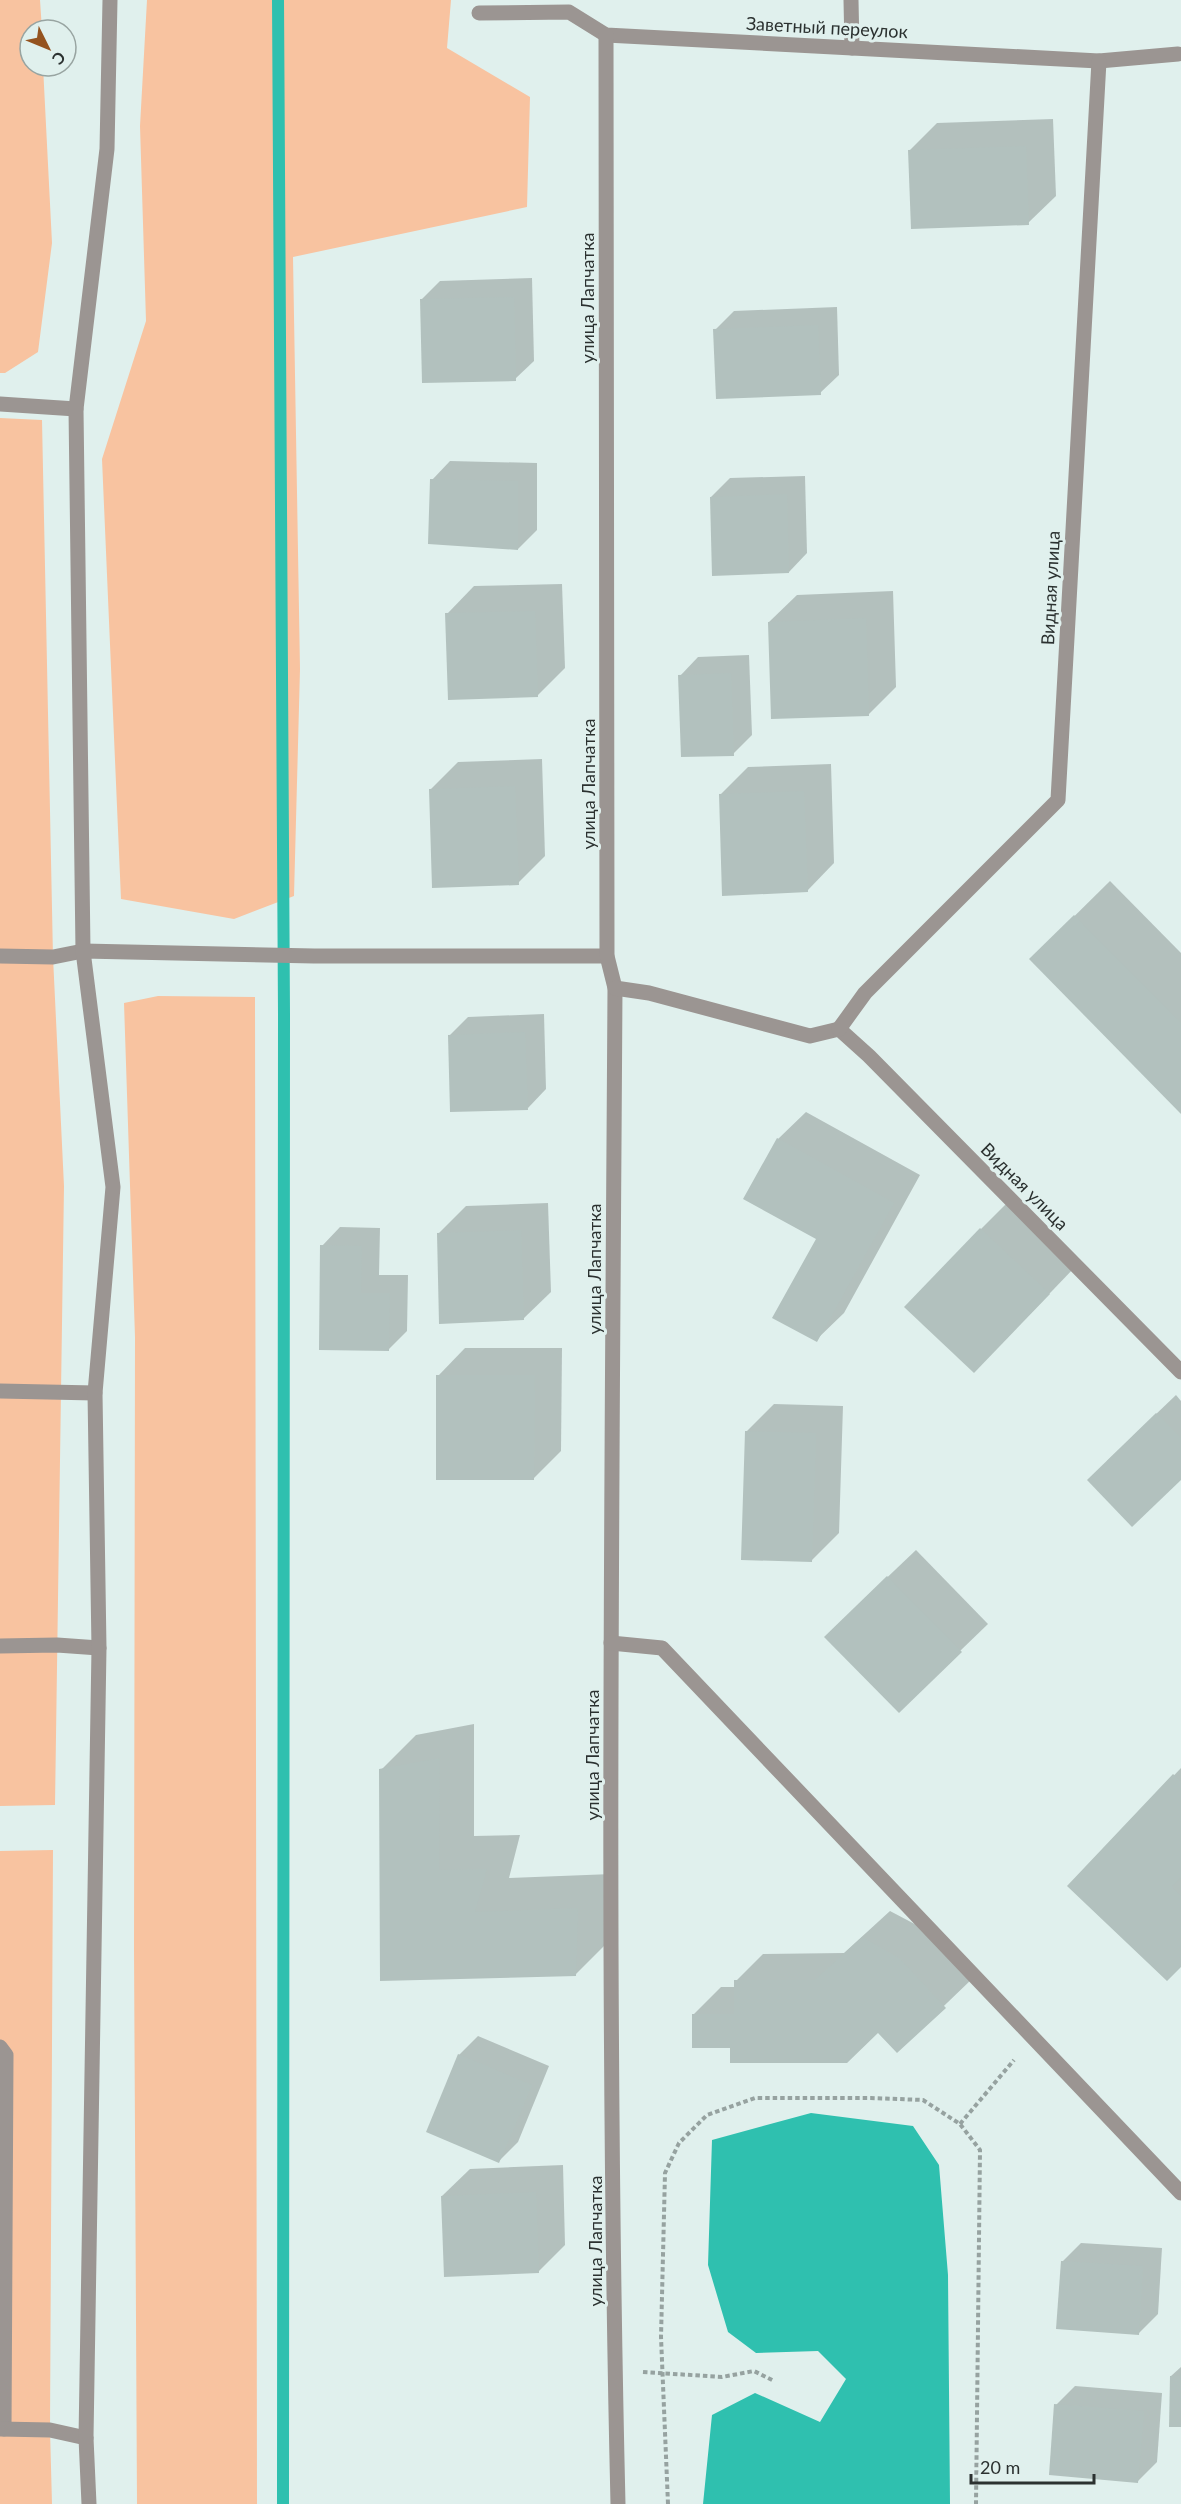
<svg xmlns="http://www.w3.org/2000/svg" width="1181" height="2504" viewBox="0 0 1181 2504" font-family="Lato,sans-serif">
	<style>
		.green { fill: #f8c3a0 }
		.water { fill: #2fc0af }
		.shadow { fill: #0003 }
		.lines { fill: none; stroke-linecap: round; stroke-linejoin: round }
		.stream { stroke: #2fc0af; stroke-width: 12 }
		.building { fill: #b2c1be }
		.path { stroke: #96a2a0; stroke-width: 4; stroke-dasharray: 4.5 3; stroke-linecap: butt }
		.lane { stroke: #9b9592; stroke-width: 15 }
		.street { stroke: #9b9592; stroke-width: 15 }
		.labels { text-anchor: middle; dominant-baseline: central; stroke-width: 6; stroke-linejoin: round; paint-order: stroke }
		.street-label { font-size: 18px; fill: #2b3130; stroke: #e0f0ed }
	</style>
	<rect width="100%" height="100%" fill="#e0f0ed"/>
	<g class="green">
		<polygon points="0,0 40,0 42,30 30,30 30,66 43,66 52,243 38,352 5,373 0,373"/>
		<polygon points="147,0 451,0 447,48 530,97 527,207 293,257 300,669 294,896 234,919 121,899 102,459 146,321 140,126"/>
		<polygon points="0,418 42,420 53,957 64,1186 55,1805 0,1806"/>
		<polygon points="158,996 255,997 257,2504 137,2504 134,1948 135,1337 124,1003"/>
		<polygon points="53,1850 50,2430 52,2504 0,2504 0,1851"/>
	</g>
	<polygon class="water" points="811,2113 913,2126 939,2165 948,2275 950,2504 703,2504 712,2415 755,2393 820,2422 846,2379 818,2351 756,2353 728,2332 708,2265 712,2140"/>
	<g class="shadow">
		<polygon points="1053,119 1056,196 1028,223 909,151 937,123"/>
		<polygon points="532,278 534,361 515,379 421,300 440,281"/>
		<polygon points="837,307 839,375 820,393 715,330 734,311"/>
		<polygon points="450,461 537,463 537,530 518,549 432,480"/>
		<polygon points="805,476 807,553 789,572 711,497 730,478"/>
		<polygon points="562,584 565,668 537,696 447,614 474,586"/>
		<polygon points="893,591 896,687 869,714 769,622 797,595"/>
		<polygon points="749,655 752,735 733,754 680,676 698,657"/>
		<polygon points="542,759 545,856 518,883 431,789 458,762"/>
		<polygon points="831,764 834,863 807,891 720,795 748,767"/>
		<polygon points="1110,881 1181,953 1181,1111 1031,959"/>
		<polygon points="544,1014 546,1089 528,1108 449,1036 468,1017"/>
		<polygon points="806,1112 920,1175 844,1313 816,1340 818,1239 778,1139"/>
		<polygon points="1008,1202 1076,1266 1001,1344 981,1229"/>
		<polygon points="548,1203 551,1292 523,1319 438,1234 466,1206"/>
		<polygon points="340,1227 380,1228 379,1275 408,1275 407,1331 388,1350 322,1246"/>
		<polygon points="465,1348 562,1348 561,1451 533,1479 438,1376"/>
		<polygon points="1176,1395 1181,1401 1181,1478 1107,1461"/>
		<polygon points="774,1404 843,1406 839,1533 811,1561 746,1432"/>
		<polygon points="916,1550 988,1624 960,1651 854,1609"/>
		<polygon points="474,1724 474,1836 520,1835 509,1878 612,1874 610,1940 575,1975 381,1979 381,1770 416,1735"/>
		<polygon points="1181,1768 1181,1965 1069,1886"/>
		<polygon points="890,1911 926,1930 972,1979 897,2051 878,2031 732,2046 693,2015 721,1987 736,1987 736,1981 763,1954 844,1953"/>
		<polygon points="478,2036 549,2066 518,2142 499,2161 459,2055"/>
		<polygon points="563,2165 565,2245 538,2272 442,2196 470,2169"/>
		<polygon points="1081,2243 1162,2248 1158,2314 1139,2333 1062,2262"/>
		<polygon points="1181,2367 1181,2426 1171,2376"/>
		<polygon points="1075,2386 1162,2393 1157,2462 1138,2481 1056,2405"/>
	</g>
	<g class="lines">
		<polyline class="stream" points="278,0 284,1014 283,2504"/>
	</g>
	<g class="building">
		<polygon points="1026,146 1029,225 911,229 908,150"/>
		<polygon points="514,297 516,381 422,383 420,299"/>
		<polygon points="818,325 821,395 716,399 713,329"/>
		<polygon points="430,479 518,481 518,550 428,544"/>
		<polygon points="787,494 789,573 712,576 710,497"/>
		<polygon points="535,611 538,697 448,700 445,613"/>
		<polygon points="866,618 869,716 771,719 768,622"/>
		<polygon points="731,673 734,756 681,757 678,675"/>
		<polygon points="515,786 519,885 432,888 429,789"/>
		<polygon points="804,791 808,892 722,896 719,794"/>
		<polygon points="1074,915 1181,1023 1181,1114 1029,959"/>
		<polygon points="525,1032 528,1110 450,1112 448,1035"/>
		<polygon points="777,1138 894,1203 817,1342 772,1318 816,1239 743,1199"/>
		<polygon points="980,1228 1050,1294 974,1373 904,1307"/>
		<polygon points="521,1230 524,1320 439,1324 437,1233"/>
		<polygon points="320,1245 362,1246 361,1293 390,1293 389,1351 319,1350"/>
		<polygon points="436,1375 535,1375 534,1480 436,1480"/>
		<polygon points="1156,1413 1181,1438 1181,1480 1132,1527 1087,1480"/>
		<polygon points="745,1431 816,1433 812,1562 741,1560"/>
		<polygon points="887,1576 962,1652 899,1713 824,1637"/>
		<polygon points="440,1758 439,1870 487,1869 475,1912 578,1908 576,1976 380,1981 379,1769"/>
		<polygon points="1173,1774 1181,1781 1181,1877 1172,1887 1181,1896 1181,1967 1167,1981 1067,1886"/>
		<polygon points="862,1937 899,1958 946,2008 897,2053 878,2033 847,2063 730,2063 730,2048 692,2048 692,2014 734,2014 734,1980 815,1980"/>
		<polygon points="458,2054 532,2085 499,2163 426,2132"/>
		<polygon points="536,2192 539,2273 444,2277 441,2196"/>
		<polygon points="1061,2261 1143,2266 1139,2335 1056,2329"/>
		<polygon points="1170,2376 1181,2376 1181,2427 1169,2427"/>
		<polygon points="1054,2404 1144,2411 1138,2483 1049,2475"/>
	</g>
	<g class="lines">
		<g class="path">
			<polyline points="960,2124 1014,2060"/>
			<polyline points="643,2372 722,2377 754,2371 774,2381"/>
			<polyline points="668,2504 661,2337 665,2173 679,2143 707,2115 755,2098 871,2098 923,2100 960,2124 980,2150 976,2504"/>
		</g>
		<g class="lane">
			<polyline points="851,0 852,48"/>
			<polyline points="0,956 53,957 83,951 314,956 607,956"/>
			<polyline points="0,1391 95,1393"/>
			<polyline points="0,1646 57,1645 99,1648"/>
			<polyline points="0,2047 6,2055 4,2429"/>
			<polyline points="0,2429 50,2430 86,2438"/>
		</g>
		<g class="street">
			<polyline points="479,13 569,12 606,35 1099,61 1178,54"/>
			<path d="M 606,35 L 607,956 L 615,988 C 612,1494 606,1999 618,2504"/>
			<polyline points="0,404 76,409"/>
			<polyline points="615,988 649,993 810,1036 839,1029 869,1056 1181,1372"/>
			<polyline points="839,1029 865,993 1058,800 1099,61"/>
			<polyline points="611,1643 662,1648 1181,2193"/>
			<polyline points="89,2504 86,2438 99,1648 95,1393 113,1187 83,951 76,409 107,149 110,0"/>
		</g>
	</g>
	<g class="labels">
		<g class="street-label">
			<text transform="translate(827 27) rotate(3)">Заветный переулок</text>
			<text transform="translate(587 298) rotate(-90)">улица Лапчатка</text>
			<text transform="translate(1050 588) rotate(-87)">Видная улица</text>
			<text transform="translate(588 784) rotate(-90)">улица Лапчатка</text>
			<text transform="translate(1025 1186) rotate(45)">Видная улица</text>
			<text transform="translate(594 1269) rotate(-90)">улица Лапчатка</text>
			<text transform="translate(592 1755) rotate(-90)">улица Лапчатка</text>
			<text transform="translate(595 2241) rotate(-90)">улица Лапчатка</text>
		</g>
	</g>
	<g transform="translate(48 48) rotate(133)"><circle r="28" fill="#e0f0ed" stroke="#98a4a1" stroke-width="1.5"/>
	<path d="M0-4.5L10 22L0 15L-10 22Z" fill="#94531f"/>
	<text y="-9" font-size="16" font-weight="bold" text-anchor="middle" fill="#2b3130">С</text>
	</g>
	<path d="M971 2474v9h123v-9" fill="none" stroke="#2b3130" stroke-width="3"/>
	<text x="980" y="2474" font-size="18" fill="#2b3130" stroke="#e0f0ed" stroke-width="4.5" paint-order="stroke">20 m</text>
</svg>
